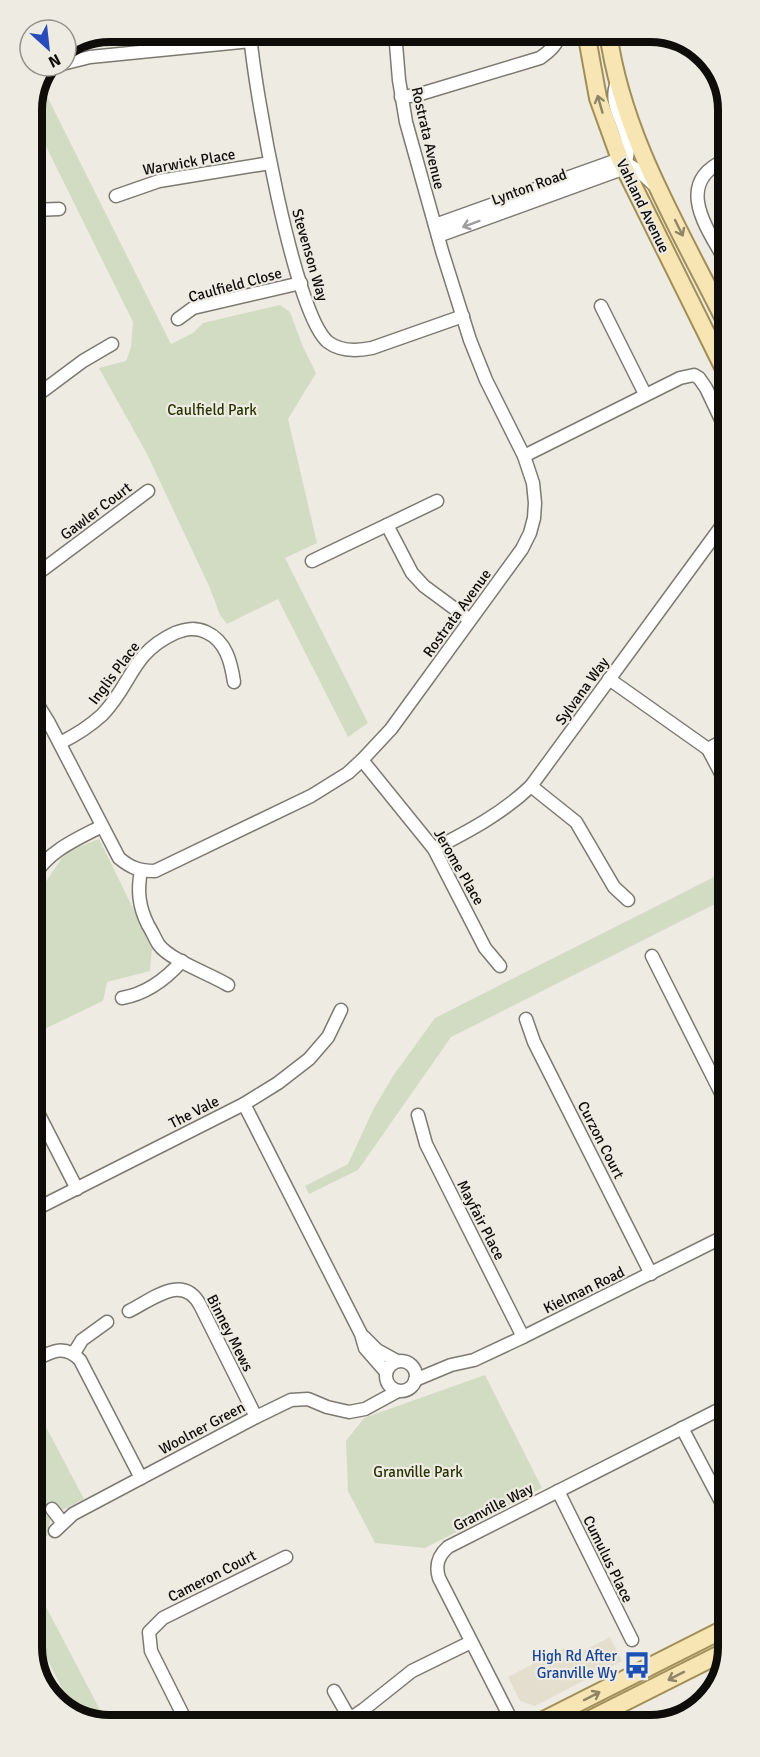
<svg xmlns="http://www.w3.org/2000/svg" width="760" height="1757" viewBox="0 0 760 1757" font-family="Signika,sans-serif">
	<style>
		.built { fill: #e4dece }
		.green { fill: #d2dcc3 }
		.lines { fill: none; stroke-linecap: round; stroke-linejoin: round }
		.minor-casing { stroke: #7c7971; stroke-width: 15 }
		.major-casing { stroke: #a28e57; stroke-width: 20 }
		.minor { stroke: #fff; stroke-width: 12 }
		.major { stroke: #f7e5b3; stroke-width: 16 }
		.oneway { stroke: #8e8467 }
		.oneway2 { stroke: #9f9e9d }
		.labels { text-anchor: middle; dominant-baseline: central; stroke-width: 4.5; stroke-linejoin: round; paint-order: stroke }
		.street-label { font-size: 15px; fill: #0e0d0a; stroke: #eeebe2 }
		.park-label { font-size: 15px; fill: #273402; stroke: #eeebe2 }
		.transit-label { font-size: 15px; fill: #164399; stroke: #eeebe2; text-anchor: end }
		.rim { fill: none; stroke: #0e0d0a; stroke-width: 8 }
	</style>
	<rect width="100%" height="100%" fill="#eeebe2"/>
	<polygon class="built" points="610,1637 622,1661 535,1706 520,1701 508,1677 564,1648 569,1658"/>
	<g class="green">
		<polygon points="41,84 171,344 193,333 203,323 280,305 290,312 303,347 316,373 288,419 317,543 285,558 368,723 348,737 278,599 227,624 220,615 209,586 147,454 99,368 126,361 131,347 133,322 32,118 32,105"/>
		<polygon points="99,839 152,947 150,971 107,982 103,1001 34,1034 34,899 66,852"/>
		<polygon points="726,871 727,898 451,1037 358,1170 309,1194 305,1186 348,1164 373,1110 393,1076 435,1018"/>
		<polygon points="485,1375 542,1488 425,1548 375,1543 348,1491 346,1441 364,1418"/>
		<polygon points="35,1406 84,1499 51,1516 47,1536 35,1542"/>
		<polygon points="35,1586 108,1725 75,1714 35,1635"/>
	</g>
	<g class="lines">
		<defs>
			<g id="minor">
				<path d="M 250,32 C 253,82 294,315 328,342 C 341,352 357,351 372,348 L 463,316"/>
				<polyline points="656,34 659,33"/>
				<polyline points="66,63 90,57 251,41"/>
				<polyline points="53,68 58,66"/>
				<path d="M 401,97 L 417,95 L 540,58 C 550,51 558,44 560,32"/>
				<path d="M 725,160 C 674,183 706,227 725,260"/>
				<polyline points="116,196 159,181 270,163"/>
				<polyline points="32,210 59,209"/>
				<polyline points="435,225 620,159 639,171 653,184"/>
				<path d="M 438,236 L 625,168 C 626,161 629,152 628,144 C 626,124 609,105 616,85"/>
				<polyline points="601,306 645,394"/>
				<polyline points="178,319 193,308 301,283"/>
				<polyline points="32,399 83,361 112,344"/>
				<polyline points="524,456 680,378 694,375 699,378 706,388 725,428"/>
				<polyline points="387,525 412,573 424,586 470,620"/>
				<polyline points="312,561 437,501"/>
				<polyline points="33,577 148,491"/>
				<polyline points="609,679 708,749 726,783"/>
				<path d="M 33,697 L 49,723 L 119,858 C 131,868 139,871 155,871 L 311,796 L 348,773 L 362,760 L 391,729 L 522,549 L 530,533 L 534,518 L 535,503 L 533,483 L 524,456 L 486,380 L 470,340 L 442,251 L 406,122 L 399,80 L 395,32"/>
				<path d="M 60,743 C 74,736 90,726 102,715 C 133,683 130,654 175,633 C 186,629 195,627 206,632 C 226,641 231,662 234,682"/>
				<polyline points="708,749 726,739"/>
				<polyline points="362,760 434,849 485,948 500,966"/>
				<polyline points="531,786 576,822 614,887 628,900"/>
				<path d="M 434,849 C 469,831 503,813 531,786 L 726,520"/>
				<path d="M 141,871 C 137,891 139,907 148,925 C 152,931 155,939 159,945 C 170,960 210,974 228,985"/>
				<path d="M 34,876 C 48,851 77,839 102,826"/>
				<polyline points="652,956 727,1105"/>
				<path d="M 122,998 C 145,994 166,979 182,961"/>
				<polyline points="526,1019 534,1042 651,1274"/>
				<polyline points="244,1104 361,1334 365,1348 386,1372"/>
				<polyline points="36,1109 77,1189"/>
				<polyline points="418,1115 426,1144 523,1337"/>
				<polyline points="34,1210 244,1104 278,1083 309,1059 328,1037 341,1010"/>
				<path d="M 129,1311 C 153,1299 183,1273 200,1305 L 256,1417"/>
				<polyline points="364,1337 377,1350 397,1361"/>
				<polyline points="74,1353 82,1340 107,1322"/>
				<path d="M 35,1360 C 52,1351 65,1344 80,1360 L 141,1478"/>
				<circle cx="401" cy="1376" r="15"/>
				<polyline points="415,1380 451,1365 474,1360 523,1337 727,1235"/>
				<polyline points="682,1428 728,1515"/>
				<polyline points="558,1491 632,1640"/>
				<polyline points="52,1509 62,1522"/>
				<polyline points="55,1531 73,1514 256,1417 291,1400 308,1399 327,1407 349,1412 365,1409 398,1391"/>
				<polyline points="334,1691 350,1719"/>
				<path d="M 513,1723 L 439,1578 C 435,1565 438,1556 448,1547 L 728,1405"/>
				<polyline points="342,1724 363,1710 412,1671 471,1642"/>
				<polyline points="188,1725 151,1651 149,1632 163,1618 286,1557"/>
			</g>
			<g id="major">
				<polyline points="586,32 598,98 620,159 725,371"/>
				<path d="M 608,32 C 622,136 679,228 725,321"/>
				<polyline points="540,1722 728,1627"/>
				<polyline points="585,1722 728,1650"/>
			</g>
		</defs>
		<use href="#minor" class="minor-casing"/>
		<use href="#major" class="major-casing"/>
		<use href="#minor" class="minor"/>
		<use href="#major" class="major"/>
	</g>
	<defs><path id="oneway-shaft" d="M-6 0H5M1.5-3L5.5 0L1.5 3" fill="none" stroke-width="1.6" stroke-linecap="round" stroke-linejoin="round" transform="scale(1.5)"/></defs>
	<g class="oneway">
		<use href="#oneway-shaft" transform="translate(600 104) rotate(-106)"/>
		<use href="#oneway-shaft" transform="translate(679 228) rotate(64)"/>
		<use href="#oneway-shaft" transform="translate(676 1676) rotate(153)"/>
		<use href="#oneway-shaft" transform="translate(592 1696) rotate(-27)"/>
	</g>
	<use class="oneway2" href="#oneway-shaft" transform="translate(471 224) rotate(160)"/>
	<defs>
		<symbol id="bus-bare" viewBox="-9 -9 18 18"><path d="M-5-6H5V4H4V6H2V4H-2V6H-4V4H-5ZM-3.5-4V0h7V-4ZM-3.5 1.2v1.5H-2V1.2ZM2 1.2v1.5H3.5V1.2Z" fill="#1a4fb4" stroke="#eeebe2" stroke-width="2.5" paint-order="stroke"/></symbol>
	</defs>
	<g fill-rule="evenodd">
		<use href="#bus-bare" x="618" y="1646" width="38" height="38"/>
	</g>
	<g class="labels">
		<g class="street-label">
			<text transform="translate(428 138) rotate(77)">Rostrata Avenue</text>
			<text transform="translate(189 162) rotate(-10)">Warwick Place</text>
			<text transform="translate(529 187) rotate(-20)">Lynton Road</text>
			<text transform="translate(643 206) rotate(64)">Vahland Avenue</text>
			<text transform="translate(310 255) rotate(74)">Stevenson Way</text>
			<text transform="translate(235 285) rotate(-15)">Caulfield Close</text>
			<text transform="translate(96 511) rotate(-37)">Gawler Court</text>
			<text transform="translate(457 613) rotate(-54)">Rostrata Avenue</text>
			<text transform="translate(114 673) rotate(-53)">Inglis Place</text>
			<text transform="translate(582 691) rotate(-54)">Sylvana Way</text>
			<text transform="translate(459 867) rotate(60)">Jerome Place</text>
			<text transform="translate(194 1112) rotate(-27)">The Vale</text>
			<text transform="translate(601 1140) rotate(63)">Curzon Court</text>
			<text transform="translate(481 1220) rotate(63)">Mayfair Place</text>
			<text transform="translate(584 1290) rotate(-26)">Kielman Road</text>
			<text transform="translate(230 1333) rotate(63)">Binney Mews</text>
			<text transform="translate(202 1428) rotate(-28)">Woolner Green</text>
			<text transform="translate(493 1507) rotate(-27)">Granville Way</text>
			<text transform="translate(608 1559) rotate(64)">Cumulus Place</text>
			<text transform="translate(212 1576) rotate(-27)">Cameron Court</text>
		</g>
		<g class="park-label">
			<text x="212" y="410">Caulfield Park</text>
			<text x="418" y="1472">Granville Park</text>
		</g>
		<g class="transit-label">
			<text x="617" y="1656">High Rd After<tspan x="617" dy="17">Granville Wy</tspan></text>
		</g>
	</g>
	<path d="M0 0H760V1757H0ZM110 42H650A68 68 0 0 1 718 110V1647A68 68 0 0 1 650 1715H110A68 68 0 0 1 42 1647V110A68 68 0 0 1 110 42Z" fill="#eeebe2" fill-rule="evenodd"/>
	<path class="rim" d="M110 42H650A68 68 0 0 1 718 110V1647A68 68 0 0 1 650 1715H110A68 68 0 0 1 42 1647V110A68 68 0 0 1 110 42Z"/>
	<g transform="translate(48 48) rotate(153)"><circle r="28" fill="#eeebe2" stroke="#94928c" stroke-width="1.5"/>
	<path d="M0-4.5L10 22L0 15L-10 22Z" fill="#284bba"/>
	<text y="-9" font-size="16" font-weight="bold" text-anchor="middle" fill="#0e0d0a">N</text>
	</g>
</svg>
